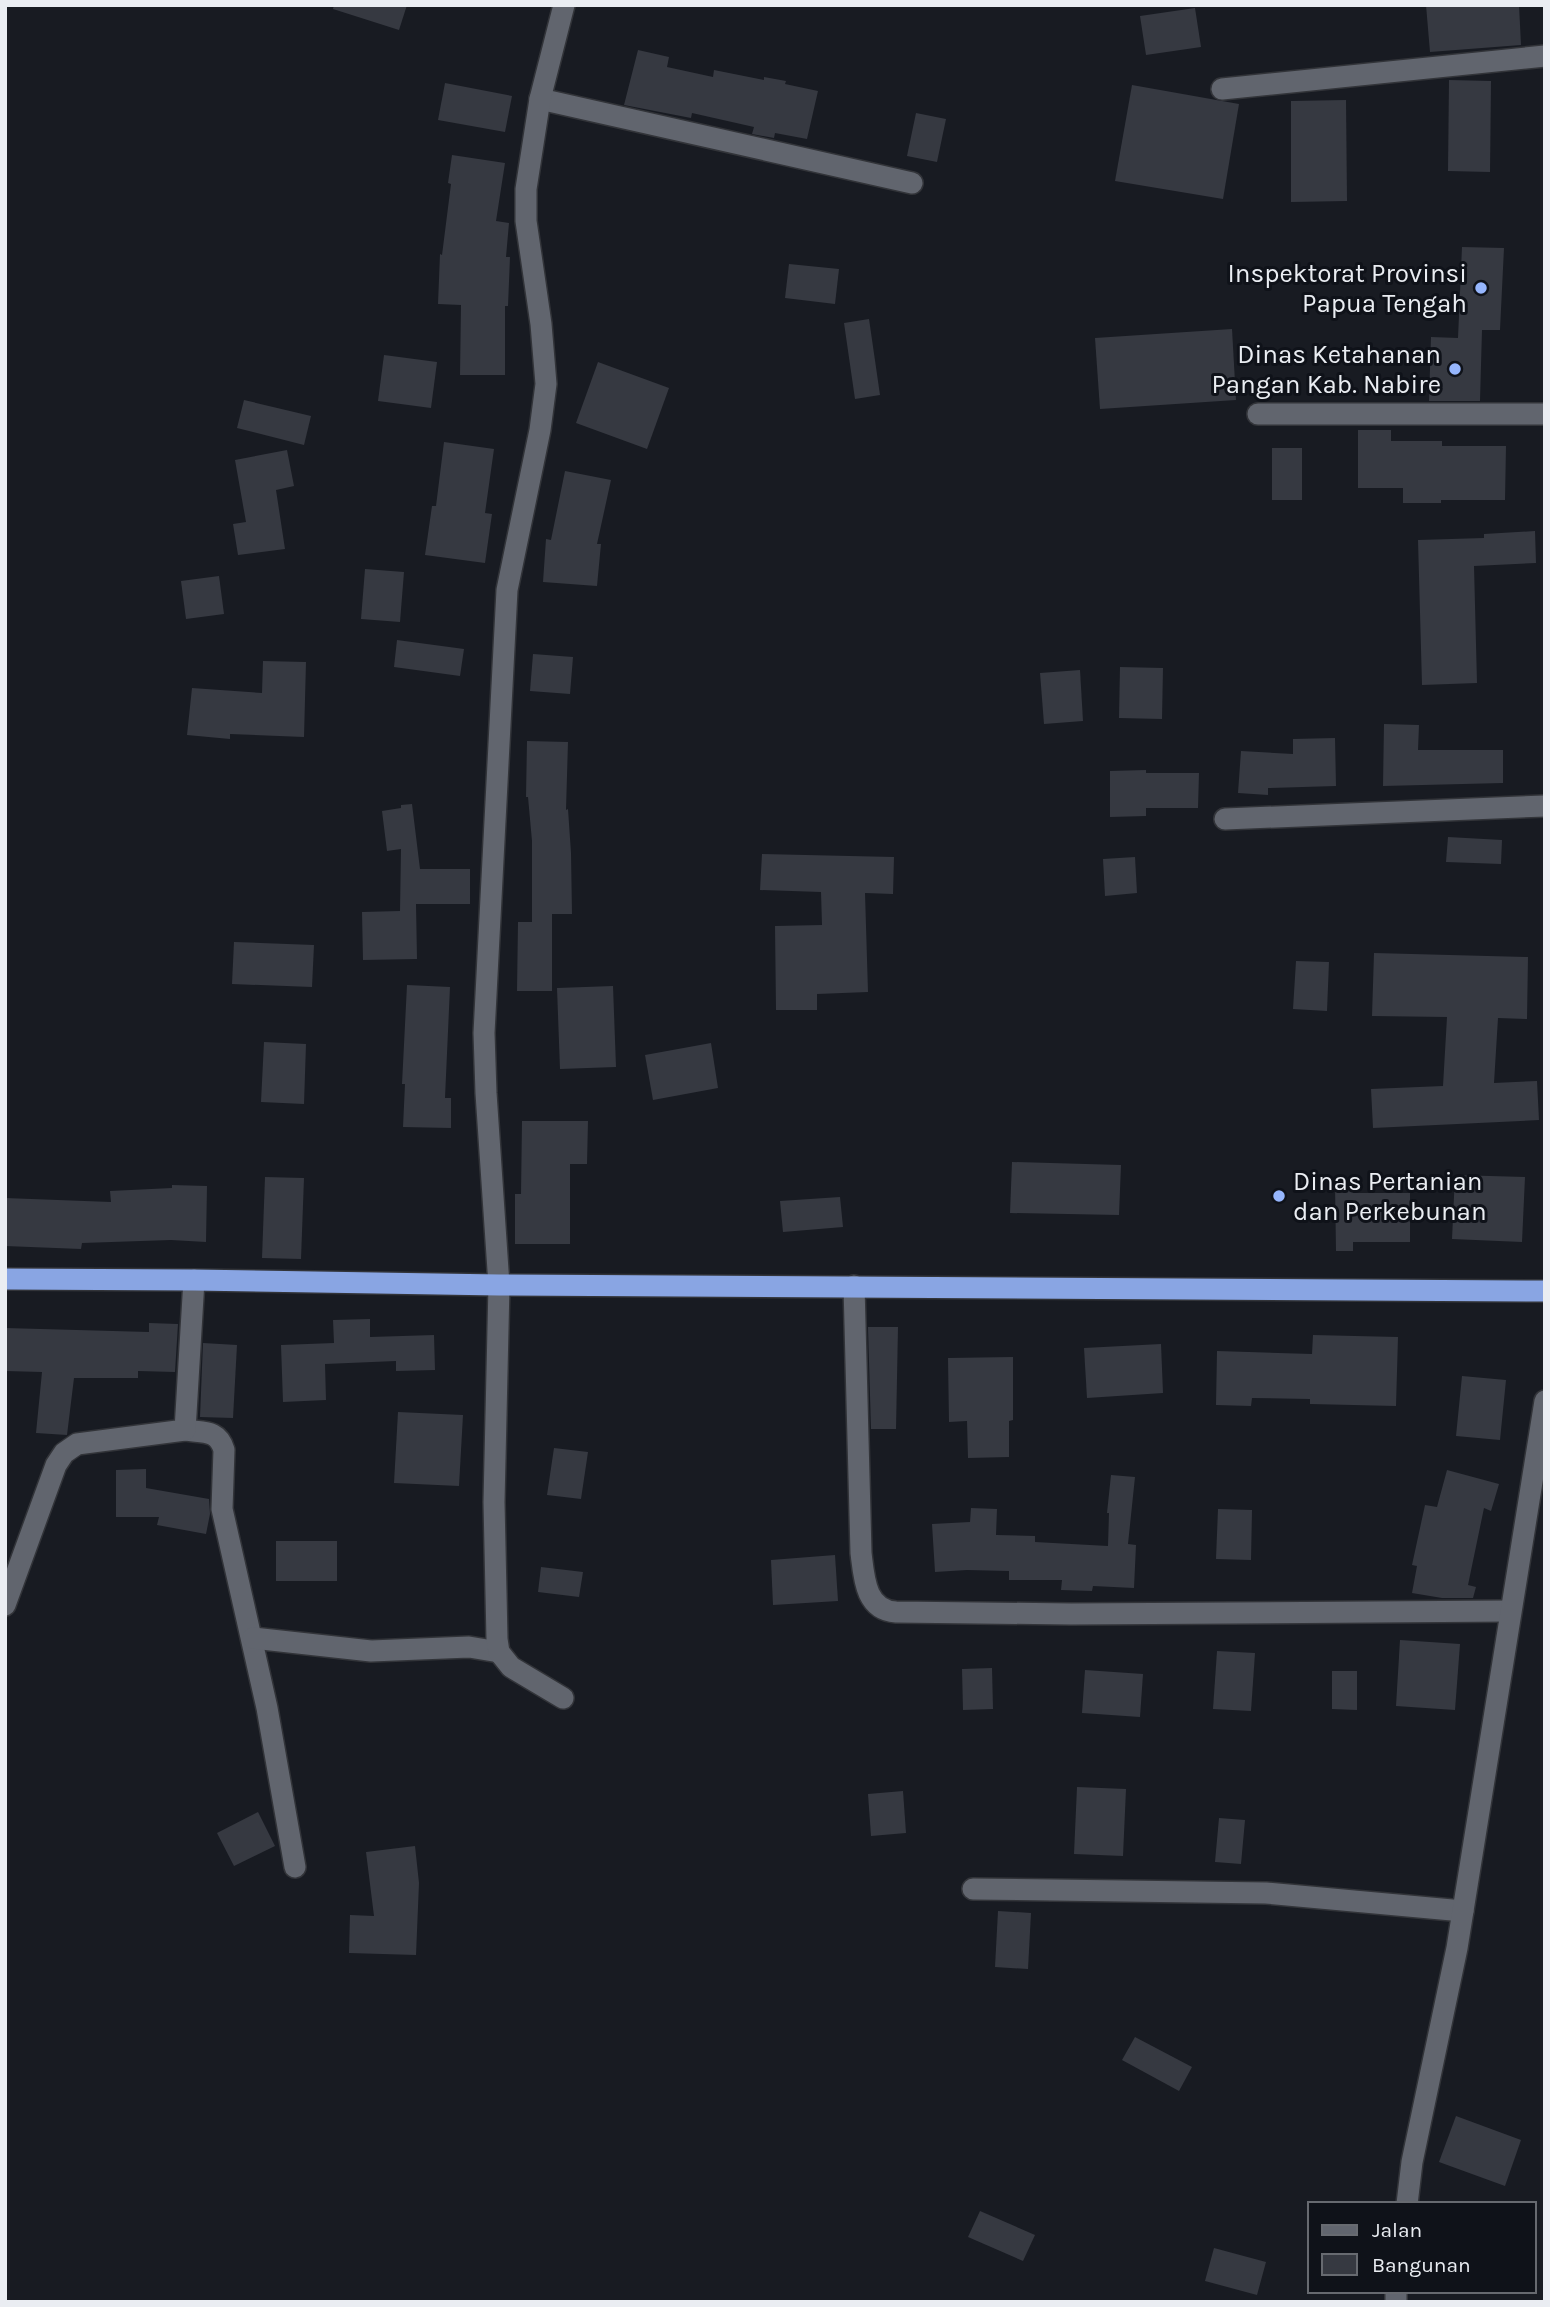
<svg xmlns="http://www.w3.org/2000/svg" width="1550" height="2307" viewBox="0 0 1550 2307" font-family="Karla,sans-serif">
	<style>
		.building { fill: #363941 }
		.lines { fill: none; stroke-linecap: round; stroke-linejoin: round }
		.street-casing { stroke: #323439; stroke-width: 24 }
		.highway-casing { stroke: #323439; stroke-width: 24 }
		.street { stroke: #61656e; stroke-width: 21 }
		.highway { stroke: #89a5e3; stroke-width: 21 }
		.poi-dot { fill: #96b6fd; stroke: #0f1219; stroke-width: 2.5 }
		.labels { text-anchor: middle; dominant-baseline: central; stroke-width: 6; stroke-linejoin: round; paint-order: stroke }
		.poi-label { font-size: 26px; fill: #eaedf2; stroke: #0f1219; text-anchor: end }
	</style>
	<rect width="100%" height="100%" fill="#181b22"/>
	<g class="building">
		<polygon points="334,5 407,5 399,30 333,9"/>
		<polygon points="1426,5 1519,5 1521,45 1430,52"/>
		<polygon points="1195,8 1201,47 1146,55 1140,16"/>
		<polygon points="638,50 669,57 667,67 713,77 714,70 764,80 764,77 786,81 785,84 818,91 807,139 775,133 774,138 752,134 754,127 692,113 691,118 624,105"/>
		<polygon points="1449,80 1491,81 1490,172 1448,171"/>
		<polygon points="445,83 512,96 505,132 438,120"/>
		<polygon points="1132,85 1239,104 1223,199 1115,181"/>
		<polygon points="1346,100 1347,201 1291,202 1291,101"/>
		<polygon points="916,113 946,119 937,162 907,156"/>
		<polygon points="452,155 505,163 496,221 509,223 506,257 510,257 508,306 505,306 505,375 460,375 461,305 438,304 440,254 442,255 451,184 448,183"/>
		<polygon points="1462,247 1504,248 1500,330 1482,330 1480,401 1429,401 1431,337 1458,338"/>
		<polygon points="789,264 839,269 835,304 785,298"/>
		<polygon points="869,319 880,395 855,399 844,323"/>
		<polygon points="1232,329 1236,400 1100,409 1095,338"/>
		<polygon points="384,355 437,362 431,408 378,401"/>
		<polygon points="598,362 669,388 647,449 576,423"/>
		<polygon points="244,400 311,416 304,445 237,428"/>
		<polygon points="1358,430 1391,430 1391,441 1442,441 1442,446 1506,446 1505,500 1441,500 1441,503 1403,503 1403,488 1358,488"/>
		<polygon points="444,442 494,449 485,513 492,514 485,563 425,555 432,506 436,506"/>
		<rect x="1272" y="448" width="30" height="52"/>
		<polygon points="287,450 294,486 276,490 285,549 238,555 233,524 246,522 235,460"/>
		<polygon points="565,471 611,480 597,544 601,544 597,586 543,582 546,539 551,540"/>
		<polygon points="1535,531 1536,563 1474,566 1477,683 1422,685 1418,540 1484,538 1484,534"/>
		<polygon points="365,569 404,572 400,622 361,619"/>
		<polygon points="219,576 224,614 186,619 181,581"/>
		<polygon points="397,640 464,649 460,676 394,667"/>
		<polygon points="533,654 573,657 570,694 530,691"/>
		<polygon points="263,661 306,662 304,737 230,734 230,739 187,735 192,688 262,693"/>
		<polygon points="1120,667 1163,668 1162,719 1119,718"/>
		<polygon points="1080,670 1083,721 1044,724 1040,673"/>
		<polygon points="1384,724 1419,725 1418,750 1503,750 1503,783 1383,786"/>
		<polygon points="1335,738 1336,786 1268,788 1268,795 1238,793 1241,751 1293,754 1293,739"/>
		<polygon points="527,741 568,742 566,810 568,809 571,853 572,914 552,914 552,991 517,991 518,922 532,922 532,841 528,797 526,797"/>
		<polygon points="1146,770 1146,773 1199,773 1198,808 1146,808 1146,816 1110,817 1110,771"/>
		<polygon points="412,804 420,869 470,869 470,904 416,904 417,959 363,960 362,912 400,911 401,849 387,851 382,811 401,808 401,805"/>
		<polygon points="1448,837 1502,840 1501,864 1446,862"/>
		<polygon points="762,854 894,857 893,894 865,893 868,992 817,994 817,1010 776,1010 775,926 822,925 821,892 760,890"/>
		<polygon points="1135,857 1137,893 1105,896 1103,859"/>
		<polygon points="234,942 314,945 312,987 232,984"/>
		<polygon points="1374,953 1528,957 1527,1019 1498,1018 1494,1083 1537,1081 1539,1120 1373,1128 1371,1089 1443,1086 1447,1017 1372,1016"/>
		<polygon points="1296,961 1329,962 1327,1011 1293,1009"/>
		<polygon points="407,985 450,987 445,1098 451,1098 451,1128 403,1127 405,1084 402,1084"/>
		<polygon points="613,986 616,1067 560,1069 557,988"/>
		<polygon points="264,1042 306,1044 304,1104 261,1102"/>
		<polygon points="711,1043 718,1088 653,1100 645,1055"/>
		<polygon points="522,1121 588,1121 587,1164 570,1164 570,1244 515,1244 515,1194 521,1194"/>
		<polygon points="1012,1162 1121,1165 1119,1215 1010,1213"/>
		<polygon points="1455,1175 1525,1177 1522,1242 1452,1239"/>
		<polygon points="265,1177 304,1178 301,1259 262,1258"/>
		<polygon points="1335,1184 1353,1184 1353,1193 1410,1193 1410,1242 1353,1242 1353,1251 1336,1251"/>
		<polygon points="172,1185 207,1186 206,1242 171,1240 82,1243 81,1249 5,1246 5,1198 111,1202 110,1191 172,1188"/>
		<polygon points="840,1197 843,1227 783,1232 780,1201"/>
		<polygon points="370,1319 370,1337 434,1335 435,1370 396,1371 396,1361 325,1364 326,1400 283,1402 281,1345 334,1343 333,1320"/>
		<polygon points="149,1323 178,1324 175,1372 138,1371 138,1378 74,1378 67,1435 36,1433 42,1372 5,1371 5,1328 149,1332"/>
		<polygon points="868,1327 898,1327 896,1429 871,1429"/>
		<polygon points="1313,1335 1398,1337 1396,1406 1310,1404 1310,1399 1252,1398 1251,1406 1216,1405 1217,1351 1312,1354"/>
		<polygon points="203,1343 237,1345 233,1418 200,1417"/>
		<polygon points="1161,1344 1163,1393 1087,1398 1084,1348"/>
		<polygon points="1013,1357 1013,1420 1009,1421 1009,1457 968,1458 967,1421 949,1422 948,1358"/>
		<polygon points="1462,1376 1506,1380 1500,1440 1456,1436"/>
		<polygon points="398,1412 463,1415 459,1486 394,1483"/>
		<polygon points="554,1448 588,1452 581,1499 547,1495"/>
		<polygon points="146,1469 146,1488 209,1499 210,1514 206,1534 157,1525 159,1517 116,1517 116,1470"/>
		<polygon points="1447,1470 1499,1484 1491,1511 1484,1508 1468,1585 1476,1587 1473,1598 1442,1598 1412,1593 1417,1566 1412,1565 1425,1505 1437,1507"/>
		<polygon points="1111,1475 1135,1477 1128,1544 1136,1545 1134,1588 1093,1586 1092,1591 1061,1590 1062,1580 1009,1580 1009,1571 967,1570 935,1572 932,1524 970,1522 971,1508 997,1509 996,1535 1035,1536 1035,1542 1108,1546 1109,1513 1107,1513"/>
		<polygon points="1218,1509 1252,1510 1251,1560 1216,1559"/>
		<rect x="276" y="1541" width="61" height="40"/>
		<polygon points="835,1555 838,1601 773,1605 771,1560"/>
		<polygon points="541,1567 583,1572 579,1597 538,1592"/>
		<polygon points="1400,1640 1460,1644 1455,1710 1396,1706"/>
		<polygon points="1217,1651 1255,1653 1251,1711 1213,1709"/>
		<polygon points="992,1668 993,1709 963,1710 962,1669"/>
		<polygon points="1085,1670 1143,1674 1140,1717 1082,1713"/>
		<polygon points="1332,1671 1357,1671 1357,1710 1332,1709"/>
		<polygon points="1077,1787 1126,1789 1123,1856 1074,1854"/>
		<polygon points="903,1791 906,1833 871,1836 868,1794"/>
		<polygon points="258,1812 275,1846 234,1866 217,1833"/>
		<polygon points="1219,1818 1245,1820 1241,1864 1215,1862"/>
		<polygon points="415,1846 419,1883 416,1955 349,1953 350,1915 374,1916 366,1852"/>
		<polygon points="998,1911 1031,1913 1028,1969 995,1967"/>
		<polygon points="1135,2037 1192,2067 1179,2091 1122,2060"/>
		<polygon points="1456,2116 1521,2140 1505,2186 1439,2162"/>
		<polygon points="980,2211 1035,2235 1023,2261 968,2237"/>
		<polygon points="1214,2248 1266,2262 1257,2295 1205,2281"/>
	</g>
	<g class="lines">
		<defs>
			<g id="street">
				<polyline points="1222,89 1545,56"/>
				<polyline points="540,99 912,183"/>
				<polyline points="1258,414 1545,414"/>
				<polyline points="1225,819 1545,806"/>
				<path d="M 854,1286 L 861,1553 C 864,1577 865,1610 896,1612 L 1071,1614 L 1510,1611"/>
				<path d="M 185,1430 C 203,1433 218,1429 224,1450 L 222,1509 L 267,1708 L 295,1867"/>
				<polyline points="5,1605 56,1465 64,1453 77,1444 185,1430 194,1280"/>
				<polyline points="253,1638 371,1651 469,1647 499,1652"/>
				<polyline points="563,1698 511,1667 499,1652 497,1639 494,1502 499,1285 486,1093 484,1033 507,590 540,430 546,384 541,324 526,221 526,189 540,99 564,5"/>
				<polyline points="973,1889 1266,1893 1463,1911"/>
				<polyline points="1407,2204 1412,2162 1457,1948 1545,1401"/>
				<polyline points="1396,2302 1396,2291"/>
			</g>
			<polyline id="highway" points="5,1279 194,1280 499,1285 1545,1291"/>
		</defs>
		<use href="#street" class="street-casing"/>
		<use href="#highway" class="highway-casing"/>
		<use href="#street" class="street"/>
		<use href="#highway" class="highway"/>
	</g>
	<g class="poi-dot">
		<circle cx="1481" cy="288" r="7"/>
		<circle cx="1455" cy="369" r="7"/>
		<circle cx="1279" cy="1196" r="7"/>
	</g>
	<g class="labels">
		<g class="poi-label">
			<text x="1467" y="273">Inspektorat Provinsi<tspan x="1467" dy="30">Papua Tengah</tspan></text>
			<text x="1441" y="354">Dinas Ketahanan<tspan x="1441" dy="30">Pangan Kab. Nabire</tspan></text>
			<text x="1293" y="1181" text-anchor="start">Dinas Pertanian<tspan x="1293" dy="30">dan Perkebunan</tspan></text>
		</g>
	</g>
	<rect width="1550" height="2307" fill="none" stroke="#eaedf2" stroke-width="14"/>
	<rect x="1308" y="2202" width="228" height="91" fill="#0f1219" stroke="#676a70" stroke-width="2"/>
	<rect x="1322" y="2225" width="35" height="10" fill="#61656e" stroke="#676a70" stroke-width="2"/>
	<text x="1372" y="2237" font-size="21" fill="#eaedf2">Jalan</text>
	<rect x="1322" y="2254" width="35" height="21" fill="#363941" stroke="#676a70" stroke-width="2"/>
	<text x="1372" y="2272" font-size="21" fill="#eaedf2">Bangunan</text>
</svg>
